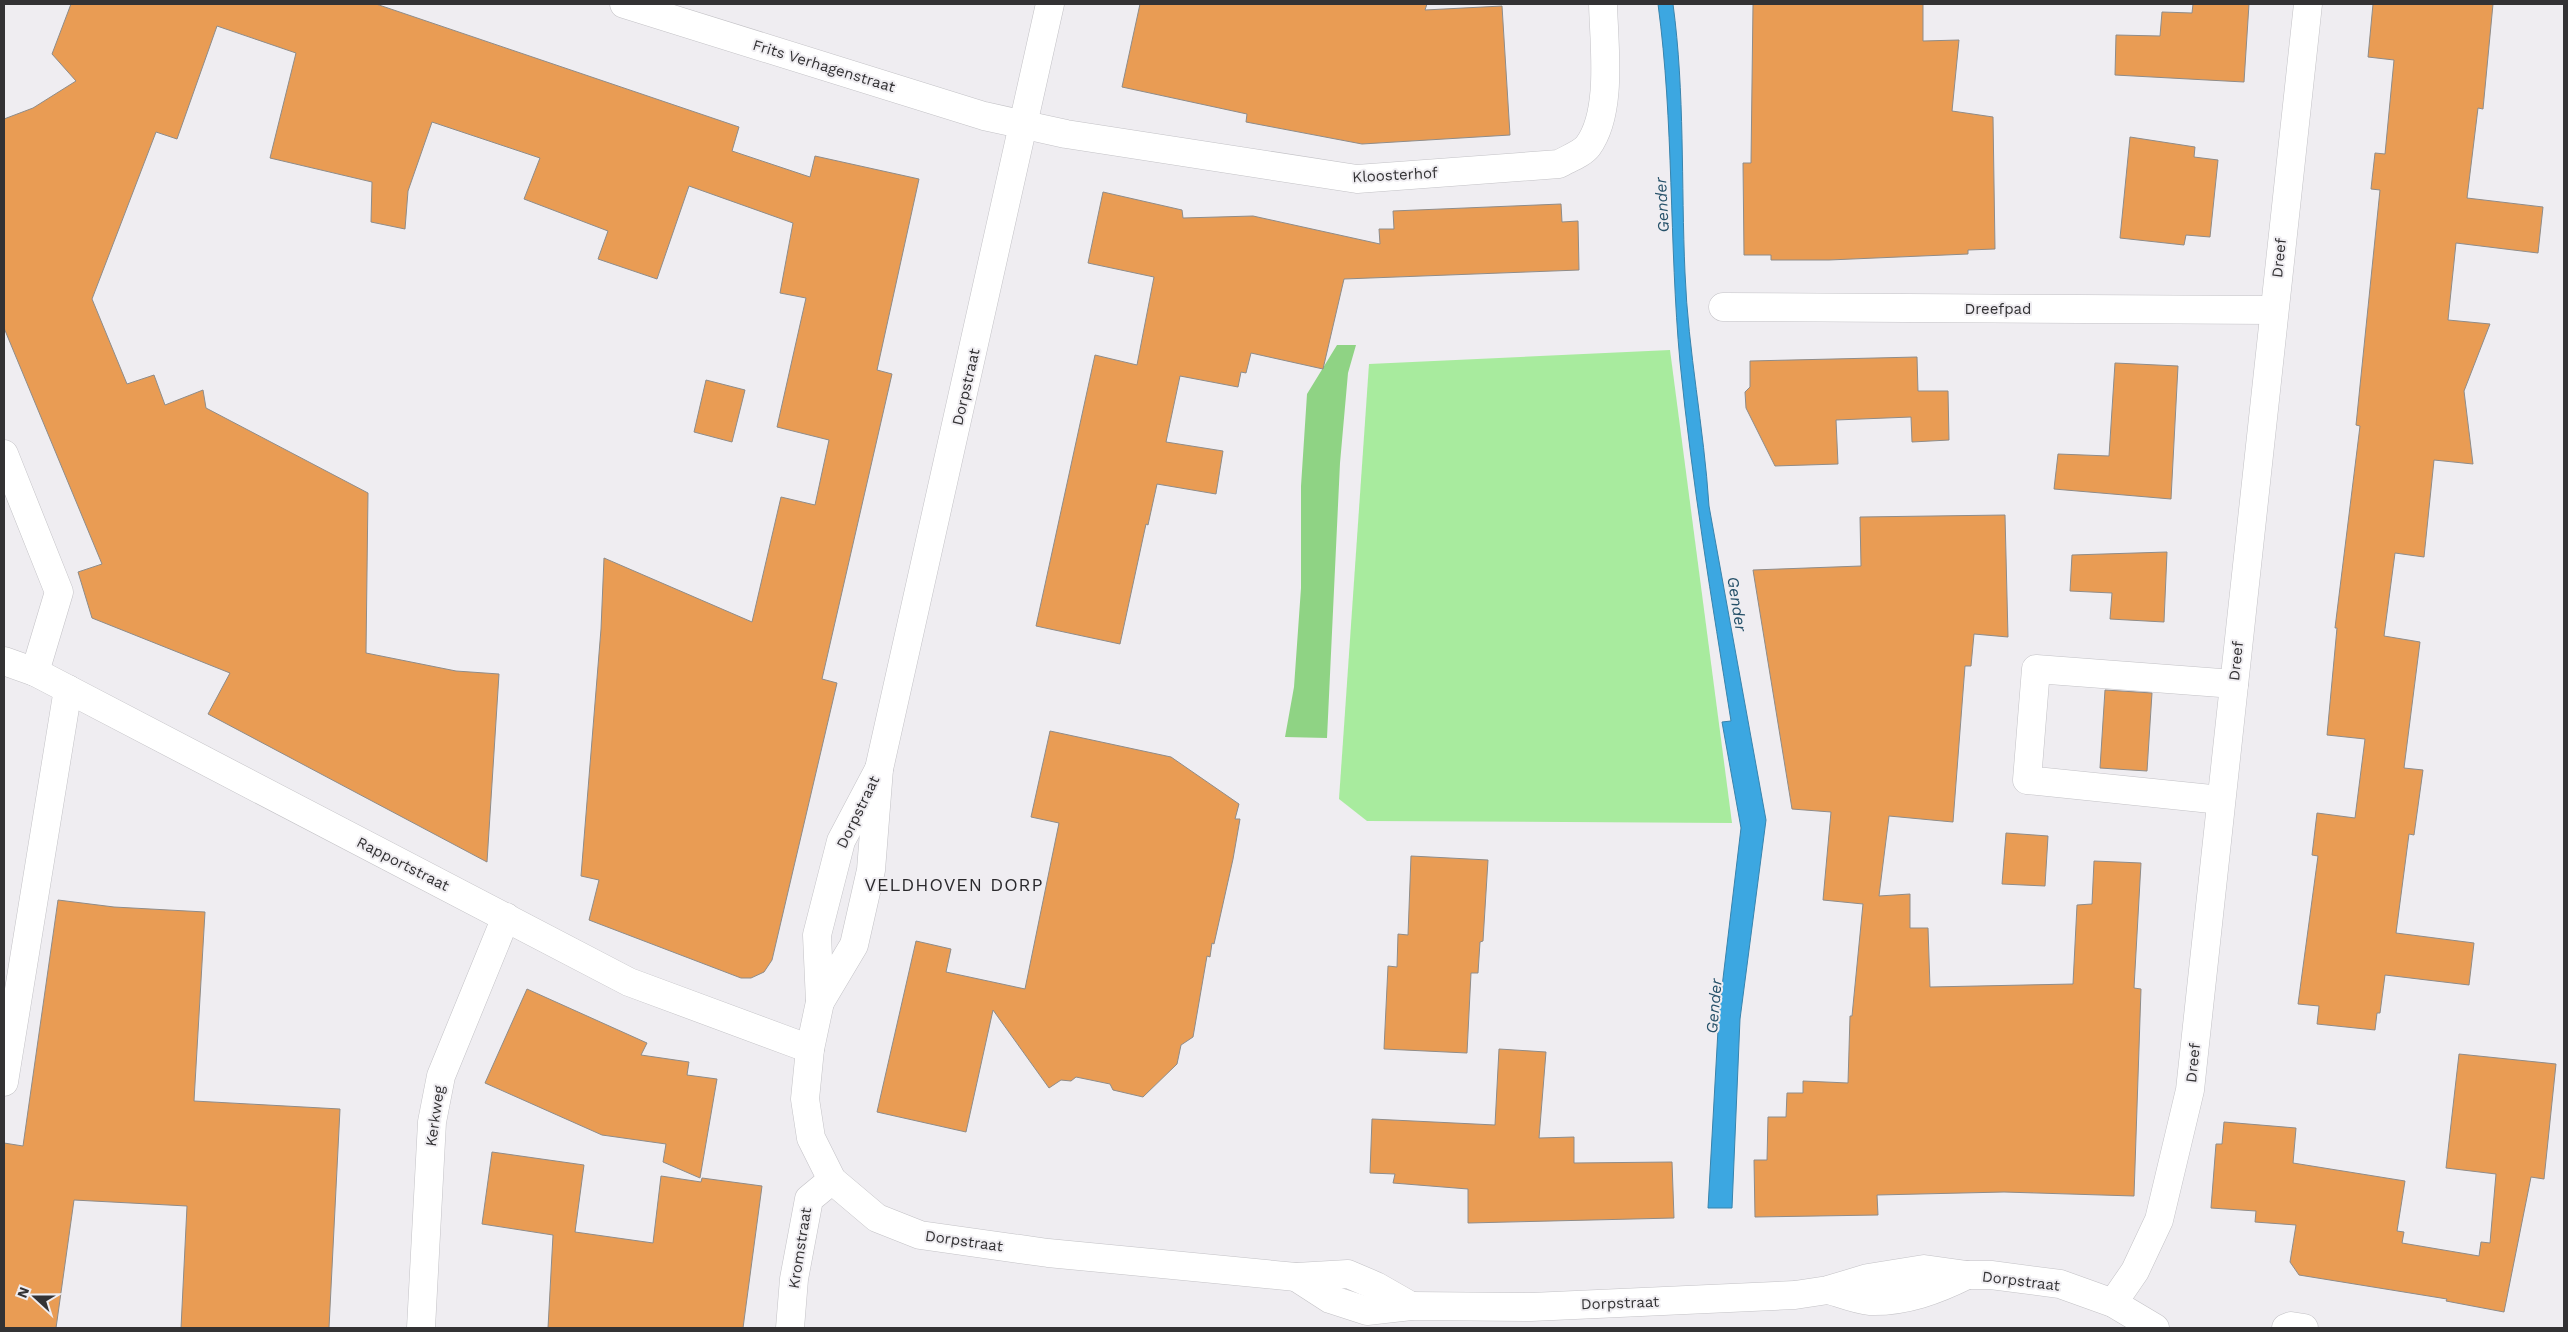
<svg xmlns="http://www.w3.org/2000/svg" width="2568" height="1332" viewBox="0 0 2568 1332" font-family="'Work Sans',sans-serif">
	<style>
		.green { fill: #a8eb9e }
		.forest { fill: #8fd384 }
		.water { fill: #3ca7e1; stroke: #3984ad }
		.building { fill: #e99c54; stroke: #8f8c89 }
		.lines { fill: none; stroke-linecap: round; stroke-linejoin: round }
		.minor-casing { stroke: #c3c2c6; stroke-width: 29 }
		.minor { stroke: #fff; stroke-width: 28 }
		.labels { text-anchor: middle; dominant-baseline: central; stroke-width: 4; stroke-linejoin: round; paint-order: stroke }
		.street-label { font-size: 15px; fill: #333234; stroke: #efedf1 }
		.water-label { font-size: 16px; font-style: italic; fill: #265169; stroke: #efedf1 }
		.quarter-label { font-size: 18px; letter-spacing: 1px; fill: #2a292c; stroke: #efedf1 }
	</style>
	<rect width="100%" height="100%" fill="#efedf1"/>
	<polygon class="green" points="1670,350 1732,823 1367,821 1339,799 1369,364"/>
	<polygon class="forest" points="1337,345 1356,345 1348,373 1340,463 1327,738 1285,737 1294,687 1301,588 1301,486 1307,394"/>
	<path class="water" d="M 1658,4 L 1673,4 C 1685,93 1681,183 1685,273 C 1688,351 1704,428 1709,506 L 1766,820 L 1740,1019 L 1732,1208 L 1708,1208 L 1719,1012 L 1741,828 L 1722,722 L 1731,721 C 1712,602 1692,482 1680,362 C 1669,243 1674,122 1658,4 Z"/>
	<g class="building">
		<polygon points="71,4 376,4 739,127 732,151 810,177 815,156 919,179 877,370 892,374 822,679 837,683 772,960 764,972 751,978 741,978 589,920 599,880 581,876 601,629 604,558 752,622 781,497 815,505 829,440 777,427 806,298 780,293 793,223 689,186 657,279 598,259 608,231 524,199 540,158 432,122 408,191 405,229 371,222 372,182 270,158 296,53 217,26 177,139 156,132 92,299 127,384 154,375 165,405 203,390 206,408 368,493 366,653 456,671 499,674 487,862 208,714 230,673 92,618 78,572 102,564 4,328 4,119 33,108 76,81 52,54"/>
		<polygon points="1140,4 1427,4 1425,10 1502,6 1510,135 1362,144 1246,122 1247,114 1122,87"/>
		<polygon points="1753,4 1923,4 1923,41 1959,40 1952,111 1993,117 1995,249 1968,250 1968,254 1829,260 1771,260 1771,255 1744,255 1743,163 1751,163"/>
		<polygon points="2193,4 2249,4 2244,82 2115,75 2116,35 2160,36 2162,12 2192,13"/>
		<polygon points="2373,4 2493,4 2483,109 2478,108 2467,198 2543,207 2538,253 2456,243 2448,320 2490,324 2464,391 2473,464 2434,460 2424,557 2395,553 2384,636 2420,642 2404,768 2423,770 2414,835 2409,834 2396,933 2474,943 2469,985 2385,975 2380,1013 2377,1013 2375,1030 2317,1024 2319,1006 2298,1004 2318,856 2312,855 2317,813 2355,818 2365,739 2327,735 2337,628 2335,628 2360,426 2356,425 2380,190 2371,189 2375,153 2385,154 2394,60 2368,57"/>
		<polygon points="2130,137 2195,147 2194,157 2218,160 2210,237 2186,235 2184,245 2120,238"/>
		<polygon points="1103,192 1182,210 1183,218 1253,216 1380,244 1379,229 1394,229 1393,211 1561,204 1562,222 1578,221 1579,270 1344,279 1323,369 1251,353 1246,373 1241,372 1238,387 1180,376 1166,442 1223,451 1216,494 1157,484 1148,525 1146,524 1120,644 1036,626 1095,355 1137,365 1154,277 1088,263"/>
		<polygon points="1917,357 1918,391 1948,391 1949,440 1912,442 1911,417 1836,420 1838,464 1775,466 1746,408 1745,392 1750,387 1750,361"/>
		<polygon points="2115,363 2178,366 2171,499 2054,489 2058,454 2109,456"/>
		<polygon points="706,380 745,390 732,442 694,432"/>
		<polygon points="2005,515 2008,637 1974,634 1971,666 1965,666 1953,822 1889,816 1879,896 1910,894 1910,928 1928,928 1930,987 2073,984 2077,905 2092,904 2094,861 2141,863 2134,988 2141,989 2134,1196 2004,1192 1877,1195 1878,1215 1755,1217 1754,1160 1767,1160 1768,1117 1786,1117 1787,1093 1803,1093 1803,1081 1848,1083 1850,1016 1852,1016 1863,904 1823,900 1831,812 1792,809 1753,570 1861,566 1860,517"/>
		<polygon points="2167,552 2164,622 2110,619 2112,593 2070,591 2072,555"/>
		<polygon points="2105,690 2152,693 2147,771 2100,768"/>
		<polygon points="1050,731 1171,757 1239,804 1235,819 1240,819 1233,859 1214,944 1212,943 1210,957 1207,956 1193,1037 1181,1045 1177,1064 1143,1097 1113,1090 1110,1084 1076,1077 1071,1081 1061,1080 1049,1088 993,1010 966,1132 877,1112 916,941 951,949 946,972 1025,989 1059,823 1031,817"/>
		<polygon points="2006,833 2048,836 2045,886 2002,884"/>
		<polygon points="1411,856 1488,860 1483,941 1480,942 1478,973 1471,973 1467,1053 1384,1049 1388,966 1397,967 1398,934 1408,935"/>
		<polygon points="58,900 114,907 205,912 194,1101 340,1109 329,1328 181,1328 187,1206 74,1200 56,1328 4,1328 4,1143 23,1146"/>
		<polygon points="527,989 647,1043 641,1055 689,1062 687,1075 717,1079 700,1178 663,1162 666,1144 602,1135 485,1083"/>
		<polygon points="1499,1049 1546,1052 1539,1138 1574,1137 1574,1163 1672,1162 1674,1218 1468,1223 1468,1189 1393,1183 1395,1174 1370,1173 1372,1119 1495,1125"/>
		<polygon points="2459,1054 2556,1064 2544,1179 2531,1177 2504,1312 2446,1301 2447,1299 2299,1275 2290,1262 2296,1225 2255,1222 2256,1211 2211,1208 2216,1144 2222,1144 2224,1122 2296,1128 2293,1163 2405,1181 2397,1231 2404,1232 2402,1243 2479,1256 2481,1242 2490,1243 2496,1174 2446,1168"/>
		<polygon points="492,1152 584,1165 575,1232 653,1243 661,1176 701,1182 702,1178 762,1186 743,1328 548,1328 553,1235 482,1224"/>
	</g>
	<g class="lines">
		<defs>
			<g id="minor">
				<path d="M 624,4 L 984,116 L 1066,134 L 1357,179 L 1559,164 C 1567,159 1582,154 1588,146 C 1613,112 1604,45 1603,4"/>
				<polyline points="1723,307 2274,310"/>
				<polyline points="4,454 59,592 35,672"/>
				<polyline points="4,661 35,672 629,982 810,1049"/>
				<polyline points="879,769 841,841 817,935 820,1002 810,1049 805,1099 811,1138 832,1180 877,1218 920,1235 1048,1253 1296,1277 1348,1274 1376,1286 1411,1306"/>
				<polyline points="2221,800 2027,780 2036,669 2234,684"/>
				<polyline points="820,1002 854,945 871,870 879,769 1050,4"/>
				<polyline points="4,1082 68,689"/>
				<polyline points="1296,1277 1330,1299 1367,1311 1411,1306 1531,1307 1795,1295 1828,1290 1868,1278 1924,1269 1967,1275 1991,1275 2060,1284 2113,1303 2155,1328"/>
				<path d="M 1829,1290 C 1842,1294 1857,1300 1870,1301 C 1905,1302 1937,1290 1967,1275"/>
				<polyline points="2113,1303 2135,1271 2159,1220 2190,1090 2308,4"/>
				<polyline points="421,1328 432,1122 441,1076 506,917"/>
				<polyline points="790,1328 794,1279 809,1199 832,1180"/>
				<polyline points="2286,1328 2291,1326 2304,1328"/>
			</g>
		</defs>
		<use href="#minor" class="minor-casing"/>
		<use href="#minor" class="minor"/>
	</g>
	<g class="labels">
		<g class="street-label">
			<text transform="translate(824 66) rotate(17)">Frits Verhagenstraat</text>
			<text transform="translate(1395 175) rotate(-3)">Kloosterhof</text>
			<text transform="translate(2279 258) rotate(-84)">Dreef</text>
			<text x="1998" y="309">Dreefpad</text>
			<text transform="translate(966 387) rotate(-77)">Dorpstraat</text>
			<text transform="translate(2236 661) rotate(-84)">Dreef</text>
			<text transform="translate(858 812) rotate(-64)">Dorpstraat</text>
			<text transform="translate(403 864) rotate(27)">Rapportstraat</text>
			<text transform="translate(2193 1063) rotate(-84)">Dreef</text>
			<text transform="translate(435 1116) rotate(-82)">Kerkweg</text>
			<text transform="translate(964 1241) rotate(8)">Dorpstraat</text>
			<text transform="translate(800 1248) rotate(-81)">Kromstraat</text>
			<text transform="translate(2021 1281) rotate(7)">Dorpstraat</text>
			<text transform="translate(1620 1303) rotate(-2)">Dorpstraat</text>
		</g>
		<g class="water-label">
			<text transform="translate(1662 205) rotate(-93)">Gender</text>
			<text transform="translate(1737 604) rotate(81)">Gender</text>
			<text transform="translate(1714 1006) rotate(-85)">Gender</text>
		</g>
		<g class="quarter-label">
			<text x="954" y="884">VELDHOVEN DORP</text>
		</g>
	</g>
	<rect width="2568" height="1332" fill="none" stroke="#333234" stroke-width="10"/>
	<g transform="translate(35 1297) rotate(291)" stroke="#efedf1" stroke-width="4" paint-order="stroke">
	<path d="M0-4L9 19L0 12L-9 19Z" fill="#333234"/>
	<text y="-8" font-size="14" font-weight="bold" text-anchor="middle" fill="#333234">N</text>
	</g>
</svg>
